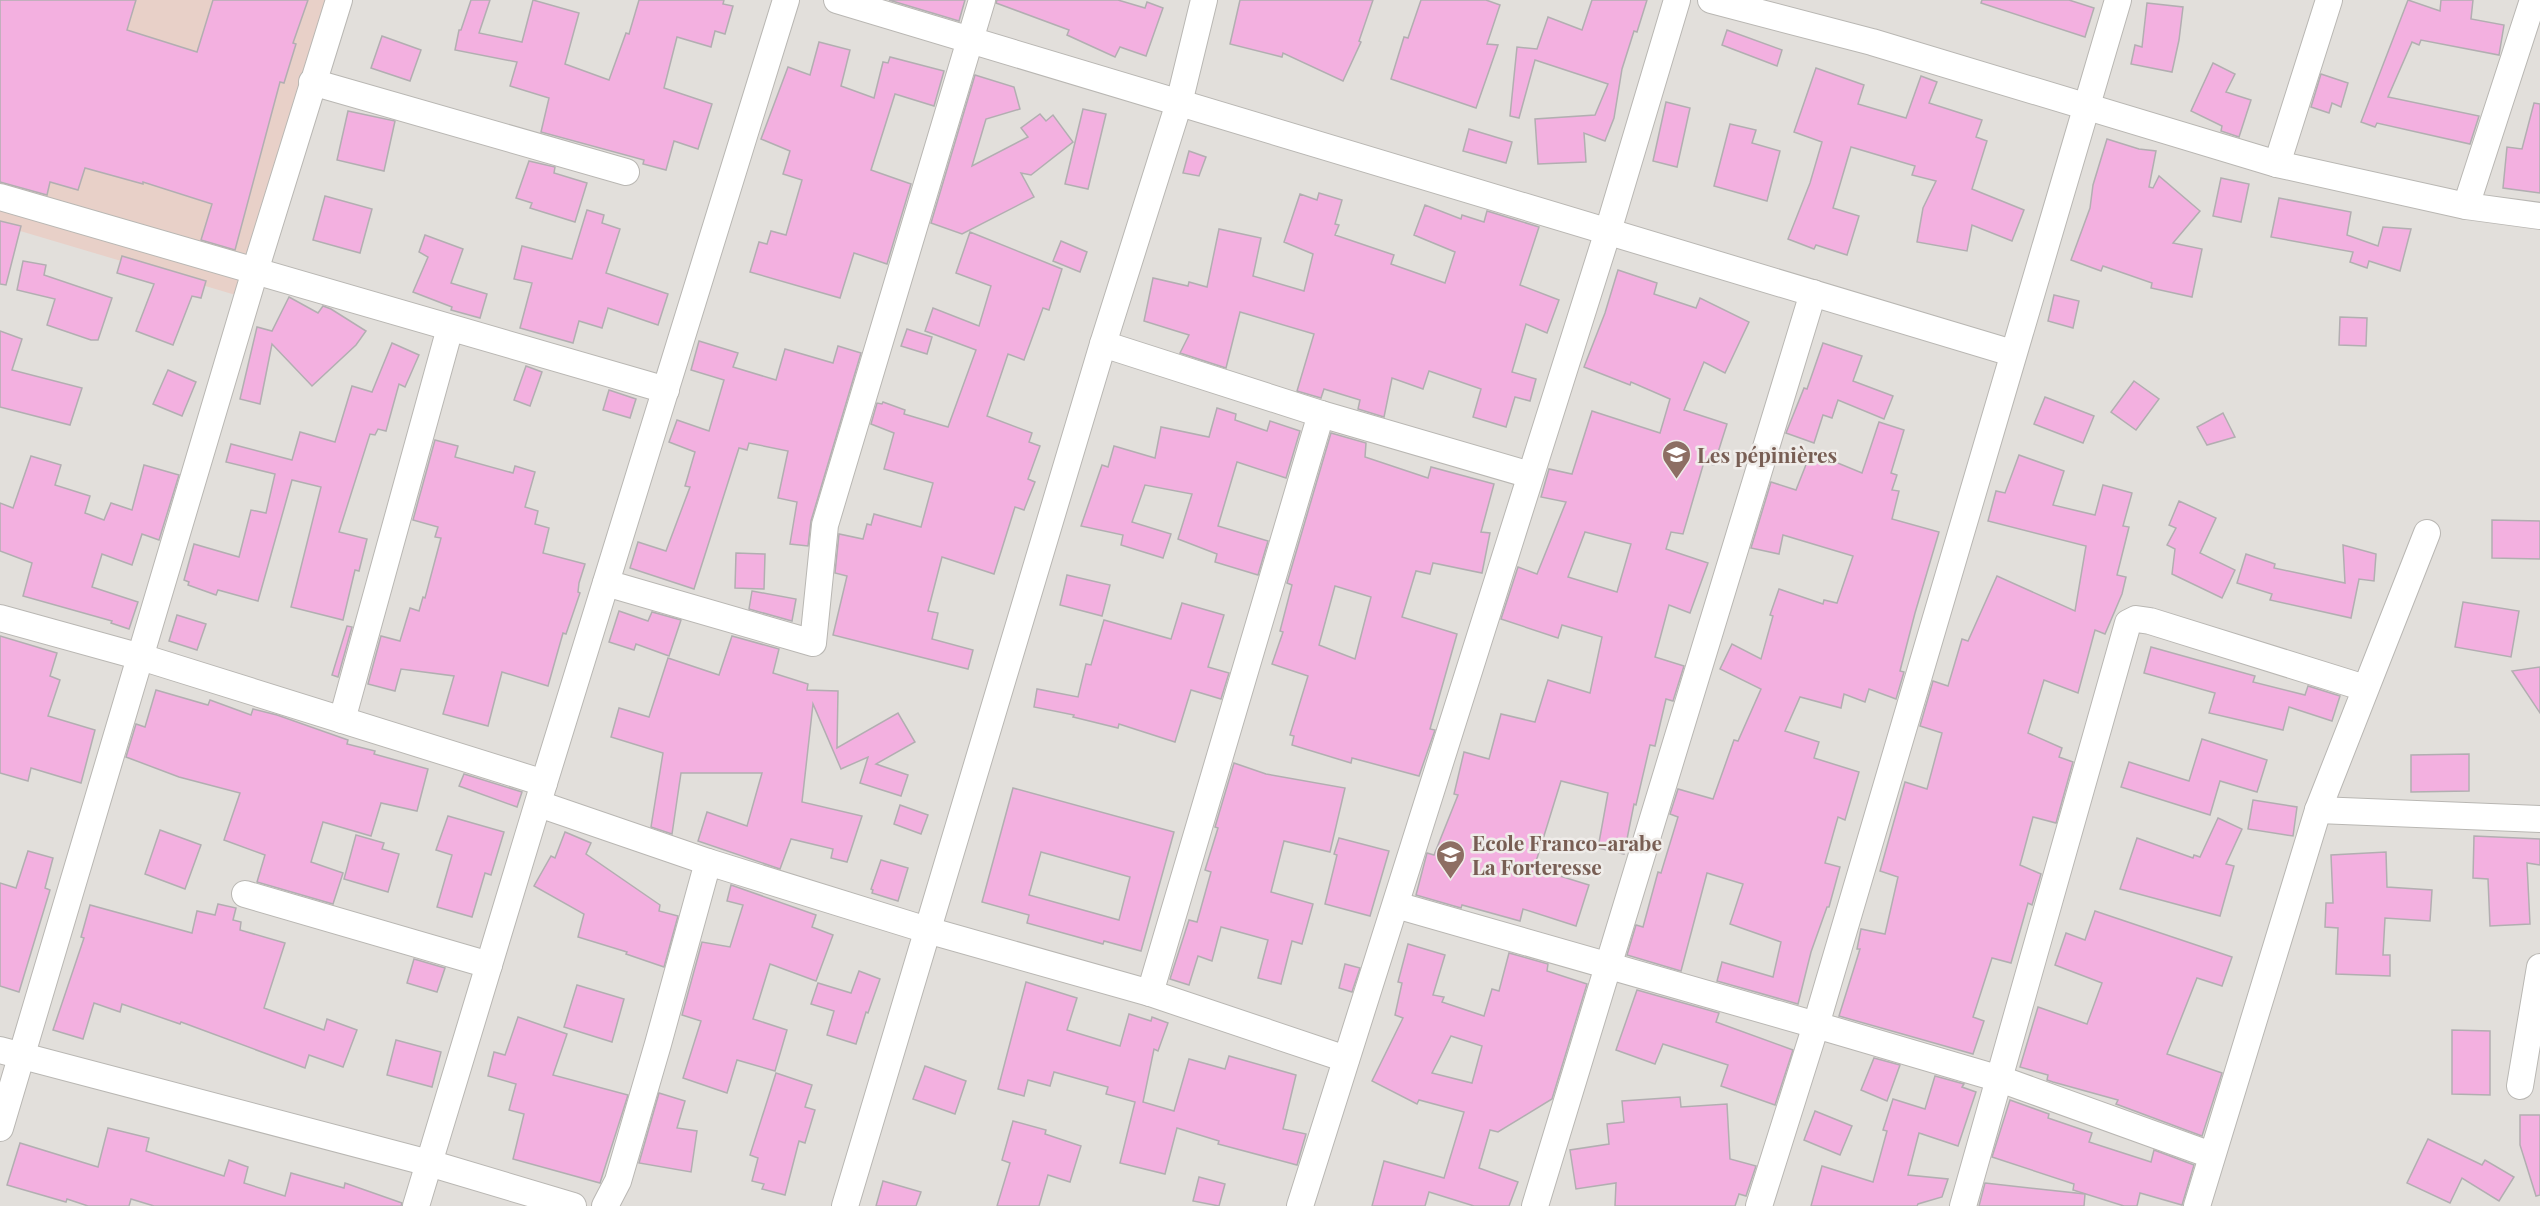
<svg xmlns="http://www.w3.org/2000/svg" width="2540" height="1206" viewBox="0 0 2540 1206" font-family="'Playfair Display',serif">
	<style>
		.commercial { fill: #e8d0c8 }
		.building { fill: #f3b0e0; stroke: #b2aeb1; stroke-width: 1.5; fill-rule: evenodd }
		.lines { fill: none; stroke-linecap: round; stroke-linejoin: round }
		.street-casing { stroke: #b9b7b3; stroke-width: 28 }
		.street { stroke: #fff; stroke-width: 26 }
		.labels { text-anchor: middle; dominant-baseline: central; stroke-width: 5; stroke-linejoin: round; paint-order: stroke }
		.education-label { font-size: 21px; font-weight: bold; fill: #785e54; stroke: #efece9; text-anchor: start }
	</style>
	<rect width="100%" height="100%" fill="#e2dfdb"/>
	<polygon class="commercial" points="0,0 347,0 239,296 0,225"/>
	<g class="building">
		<polygon points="0,0 136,0 127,30 197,52 213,0 308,0 293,43 296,44 284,83 280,82 235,250 201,240 212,204 143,182 143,184 85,168 78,190 50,182 47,195 0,182"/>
		<polygon points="471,0 490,0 479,33 522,42 533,0 579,13 565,64 609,80 626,33 629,34 639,0 724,0 723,4 733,6 725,34 715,31 711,47 677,37 664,88 712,104 698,149 674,141 666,170 643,164 644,160 541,132 549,98 510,86 517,62 455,50 459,30 461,30"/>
		<polygon points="889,0 965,0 959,21"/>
		<polygon points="997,0 1118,0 1145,8 1147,2 1163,8 1146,56 1120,47 1115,57 1067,35 1069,30 996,3"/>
		<polygon points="1240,0 1373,0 1359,41 1361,42 1343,81 1283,53 1282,57 1230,44"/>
		<polygon points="1421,0 1486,0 1500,5 1487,44 1498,45 1476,108 1391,79 1404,37 1408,38"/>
		<polygon points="1592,0 1647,0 1637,32 1634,31 1622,69 1614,118 1605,141 1584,133 1586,162 1538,164 1535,119 1595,115 1608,84 1535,60 1519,118 1510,116 1517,47 1537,49 1548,17 1582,30"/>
		<polygon points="1982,0 2069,0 2094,8 2085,37 1981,3"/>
		<polygon points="2408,0 2440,11 2441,0 2473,0 2471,19 2504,25 2499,55 2421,40 2419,45 2412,42 2388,97 2479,116 2470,144 2377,123 2375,127 2361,122"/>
		<polygon points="2147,3 2183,7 2179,40 2172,72 2131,64 2135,45 2142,47"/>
		<polygon points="1727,30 1782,50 1777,66 1722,45"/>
		<polygon points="382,36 421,50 410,81 371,68"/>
		<polygon points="819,42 850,50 841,86 874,98 883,62 888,63 890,57 944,71 934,106 895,94 871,170 911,184 887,264 854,253 840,298 750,272 759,242 767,244 771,231 786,235 802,180 783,174 790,151 761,139 788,67 810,75"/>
		<polygon points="2213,63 2235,74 2226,92 2251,100 2239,137 2221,131 2222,126 2191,111"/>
		<polygon points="1816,68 1864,85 1858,104 1906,118 1921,76 1937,82 1929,103 1982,120 1976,137 1987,141 1972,189 2024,210 2012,241 1972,225 1967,251 1917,242 1923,208 1936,181 1912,175 1915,166 1851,147 1833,208 1859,216 1847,255 1816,245 1814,249 1788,239 1810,183 1822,142 1794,132"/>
		<polygon points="2321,74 2348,83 2341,107 2332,103 2329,113 2311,107"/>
		<polygon points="975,75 1014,87 1020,109 986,119 972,166 1028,137 1021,128 1040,114 1046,121 1053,115 1073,142 1031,175 1021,173 1034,197 962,234 931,223"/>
		<polygon points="1666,102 1690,108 1677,167 1653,161"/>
		<polygon points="2534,103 2540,104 2540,193 2503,188 2507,147 2522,149"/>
		<polygon points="1083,109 1106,114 1088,189 1065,184"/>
		<polygon points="348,111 395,121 384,171 337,160"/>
		<polygon points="1730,124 1756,130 1752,143 1780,151 1767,201 1714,186"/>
		<polygon points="1469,129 1512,142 1506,163 1463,151"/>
		<polygon points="2107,139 2139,149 2156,151 2149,187 2153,188 2159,176 2200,211 2173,243 2202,249 2192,297 2151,288 2152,283 2103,266 2101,271 2071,260 2090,208 2093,185"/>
		<polygon points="1189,151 1206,157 1199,176 1183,173"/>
		<polygon points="529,161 555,167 554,173 587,183 575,222 530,208 532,203 516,198"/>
		<polygon points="2221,178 2249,184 2241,222 2213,216"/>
		<polygon points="1319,193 1342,200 1335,224 1339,225 1335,235 1394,255 1391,264 1445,283 1455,252 1414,235 1425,205 1461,219 1462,215 1484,222 1487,211 1539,227 1520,285 1559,300 1547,333 1526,324 1512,372 1536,379 1530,401 1515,397 1506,427 1473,417 1481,389 1429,371 1423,389 1392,378 1384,417 1358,409 1360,400 1324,389 1321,398 1297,391 1314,334 1240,312 1226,368 1180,353 1189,335 1144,321 1153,278 1188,286 1189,282 1207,287 1219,229 1261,238 1253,276 1304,291 1313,254 1284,242 1300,194 1317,200"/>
		<polygon points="325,196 372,209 360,253 313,240"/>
		<polygon points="2279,198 2351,212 2347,235 2378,246 2383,227 2411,229 2400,271 2369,261 2367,268 2350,262 2353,252 2271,237"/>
		<polygon points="587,210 604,215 602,223 620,229 606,273 668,294 658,325 608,308 602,328 579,321 573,343 520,328 532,283 514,279 522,246 572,259"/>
		<polygon points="0,221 21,226 6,285 0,284"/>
		<polygon points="970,232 1062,269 1049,310 1043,308 1024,360 1008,354 987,416 1032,433 1029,442 1040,446 1028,479 1035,482 1024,510 1015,507 994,574 942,557 928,611 938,613 932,639 973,650 968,669 833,635 847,576 835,573 839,534 863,539 867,524 871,525 874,514 921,527 933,483 884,469 894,433 871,424 877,403 882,404 883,402 905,410 904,414 948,427 976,350 925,331 933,308 979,326 991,286 956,273"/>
		<polygon points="425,235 463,249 451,283 487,294 480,318 451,310 452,307 413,292 428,257 419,252"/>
		<polygon points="1061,241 1087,252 1080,272 1053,261"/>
		<polygon points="122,256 206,281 201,298 192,296 173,345 136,331 154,284 117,273"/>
		<polygon points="23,261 46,265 44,275 112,298 98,340 91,340 47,325 55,299 17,290"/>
		<path d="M 1618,270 L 1657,283 L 1654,294 L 1696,308 L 1700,298 L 1749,322 L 1725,373 L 1704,362 L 1684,410 L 1727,424 L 1714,465 L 1704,462 L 1683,534 L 1671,532 L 1666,549 L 1708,563 L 1690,613 L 1669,605 L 1655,657 L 1684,666 L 1673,701 L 1666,699 L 1655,746 L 1650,745 L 1636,805 L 1634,804 L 1624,854 L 1598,848 L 1608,793 L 1561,781 L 1534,868 L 1589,885 L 1576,926 L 1523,909 L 1520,921 L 1462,905 L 1461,908 L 1416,895 L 1427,853 L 1434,855 L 1458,795 L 1454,794 L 1464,752 L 1489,759 L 1501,714 L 1535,722 L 1548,680 L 1590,693 L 1602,637 L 1562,625 L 1558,638 L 1501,619 L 1518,567 L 1537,574 L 1566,502 L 1541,497 L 1549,469 L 1572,474 L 1592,411 L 1660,433 L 1670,399 L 1631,382 L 1630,385 L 1584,367 L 1605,313 ZM 1585,532 L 1631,544 L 1617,592 L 1568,577 Z"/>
		<polygon points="2054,295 2079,301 2073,328 2048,321"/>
		<polygon points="289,297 318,313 323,306 331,309 366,331 356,345 312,386 272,344 260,404 240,399 257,327 272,331"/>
		<polygon points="2340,317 2367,318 2366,346 2339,345"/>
		<polygon points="907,329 932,337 927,354 901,346"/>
		<polygon points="0,331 22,339 12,370 82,388 70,425 0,407"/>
		<polygon points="699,341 738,353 733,367 776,380 785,349 833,363 838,346 861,353 811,521 808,546 790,544 797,502 778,498 788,451 749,443 747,450 739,448 694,589 630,568 638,542 666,551 690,487 685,486 695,452 669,442 677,420 709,431 724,380 691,370"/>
		<polygon points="392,343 419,355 405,387 399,384 386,431 378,429 375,435 370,434 339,532 367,539 359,571 355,570 343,620 291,607 321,487 292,480 258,601 218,590 216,595 188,585 189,582 184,580 194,544 239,557 251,510 266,513 275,474 226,462 231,444 292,460 300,432 335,442 352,386 372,392"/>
		<polygon points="1823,343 1862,356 1853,381 1893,396 1884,419 1838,400 1832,418 1823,415 1814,443 1786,433 1804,388 1807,389"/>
		<polygon points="526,366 542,372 530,406 514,400"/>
		<polygon points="168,370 196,382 182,416 153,404"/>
		<polygon points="2134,381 2159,399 2136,430 2111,412"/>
		<polygon points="609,390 636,399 630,418 603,410"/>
		<polygon points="2045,397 2094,416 2083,443 2034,424"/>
		<polygon points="1217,408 1236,414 1235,420 1267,431 1270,421 1300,431 1286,478 1237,462 1218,526 1268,541 1258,575 1215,562 1217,554 1178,539 1192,494 1145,485 1132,522 1171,534 1163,558 1121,545 1123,535 1081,526 1102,465 1108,467 1114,446 1155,458 1161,427 1209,437"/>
		<polygon points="2223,413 2235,437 2207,445 2197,427"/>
		<polygon points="1879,422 1904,430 1891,473 1897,475 1892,490 1899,491 1892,519 1939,532 1915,613 1900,671 1904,672 1896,699 1869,689 1865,702 1844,694 1841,708 1800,697 1785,731 1819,742 1814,758 1859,772 1845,820 1838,817 1825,863 1840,867 1829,907 1827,907 1811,952 1798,1004 1717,981 1722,962 1773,977 1781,942 1730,924 1743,884 1707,873 1681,971 1627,955 1636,925 1643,927 1658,872 1661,873 1678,817 1670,814 1678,789 1713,799 1734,740 1738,741 1761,689 1720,669 1732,644 1761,659 1773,616 1770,615 1779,589 1823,604 1824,600 1837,603 1853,556 1783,535 1779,554 1751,548 1771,482 1796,490 1811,452 1862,473"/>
		<path d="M 1331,433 L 1366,443 L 1365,457 L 1428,478 L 1431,467 L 1494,484 L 1481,532 L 1490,533 L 1482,573 L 1433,563 L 1430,574 L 1416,571 L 1402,617 L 1457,634 L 1430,729 L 1435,730 L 1419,776 L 1352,758 L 1351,763 L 1292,745 L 1294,736 L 1290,735 L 1308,676 L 1272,664 L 1283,632 L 1280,631 L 1292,585 L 1287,583 ZM 1335,586 L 1371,597 L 1355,659 L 1319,645 Z"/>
		<polygon points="435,440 458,446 455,457 513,473 515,466 535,472 525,507 538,511 535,524 549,528 543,553 585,564 579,583 578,592 580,593 566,634 563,633 548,686 502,672 488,726 443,714 454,676 401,669 395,691 368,684 381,636 400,641 410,608 419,611 423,597 425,598 441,538 435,537 438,527 413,520"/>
		<polygon points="2019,455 2064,471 2053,505 2095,515 2103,485 2132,493 2123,526 2129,527 2117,575 2126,577 2122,594 2105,634 2095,630 2078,693 2044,680 2028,733 2062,748 2059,757 2073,762 2056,823 2033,817 2020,865 2041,874 2032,905 2028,903 2011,963 1992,958 1973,1017 1984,1021 1973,1054 1839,1016 1860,949 1857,949 1861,929 1885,934 1898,877 1880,871 1905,782 1927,789 1942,733 1920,726 1933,681 1948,686 1962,639 1968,641 1997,576 2075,611 2086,546 1988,521 1996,491 2005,493"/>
		<polygon points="31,456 61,465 55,485 90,496 85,513 104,520 111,503 132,510 144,465 179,475 159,540 142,534 132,565 102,554 92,587 138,602 129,629 111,623 112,621 23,596 32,563 0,551 0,503 13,508"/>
		<polygon points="2179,501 2216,518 2200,553 2235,570 2222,598 2172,574 2175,549 2167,545 2176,528 2169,525"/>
		<polygon points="2492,520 2540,521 2540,559 2492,558"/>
		<polygon points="2343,545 2376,554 2374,581 2359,579 2351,618 2270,600 2272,594 2237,583 2246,554 2275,564 2274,568 2345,583"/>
		<polygon points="736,553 765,554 764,589 735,588"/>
		<polygon points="1067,575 1110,585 1102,616 1060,605"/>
		<polygon points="752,591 796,599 792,621 749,609"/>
		<polygon points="2463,602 2519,611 2511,657 2455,647"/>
		<polygon points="1182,603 1224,615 1208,667 1229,673 1221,699 1191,690 1175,742 1119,724 1118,728 1073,717 1074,715 1034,707 1037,689 1078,697 1086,664 1091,665 1104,620 1171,639"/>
		<polygon points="619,611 648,621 652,612 681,620 669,656 636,644 634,650 609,642"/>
		<polygon points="177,615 206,624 197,650 169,641"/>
		<polygon points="347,626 352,627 338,677 332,675"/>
		<polygon points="0,636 57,653 50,676 60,680 48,716 95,730 81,783 31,768 28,781 0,773"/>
		<polygon points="732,636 779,649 773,673 808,684 807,690 838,691 837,748 898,713 915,742 876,764 908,775 901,796 860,783 868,757 841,769 813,704 802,802 862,816 847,862 831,858 833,849 791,839 780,869 698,841 707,812 747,826 762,773 681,773 672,834 651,827 663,753 611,737 619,708 649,717 668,658 719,675"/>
		<polygon points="2151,647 2255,676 2253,682 2305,695 2308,686 2340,696 2332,721 2289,707 2283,730 2209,713 2215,693 2144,673"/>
		<polygon points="2540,667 2540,713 2512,671"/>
		<polygon points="156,690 208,705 210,700 251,715 253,709 277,715 348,740 347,744 375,751 374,754 428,769 417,811 381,803 371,836 323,822 311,862 343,873 333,904 257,882 265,855 224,840 240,793 179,777 126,757 136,724 145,727"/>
		<polygon points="2202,739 2267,760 2257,792 2220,781 2210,815 2121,787 2129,762 2189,781"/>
		<polygon points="2469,754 2469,791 2411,792 2411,755"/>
		<polygon points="1234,763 1266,774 1345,788 1330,852 1284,841 1271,892 1313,904 1302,944 1292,941 1281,984 1258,978 1268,940 1221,927 1212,961 1198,956 1189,985 1170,979 1189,920 1197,922 1211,872 1205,870 1218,828 1215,827"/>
		<polygon points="464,774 522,792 517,807 459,786"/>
		<path d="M 1013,788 L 1174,832 L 1141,951 L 1104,941 L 1103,944 L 1027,923 L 1029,915 L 982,902 ZM 1041,852 L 1130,877 L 1119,920 L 1029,895 Z"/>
		<polygon points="2253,800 2297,807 2293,836 2248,829"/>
		<polygon points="900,805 928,815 921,834 894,824"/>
		<polygon points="448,816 504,832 491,875 485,873 472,917 437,907 452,855 436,850"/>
		<polygon points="2218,818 2242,829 2226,864 2234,866 2220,916 2120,889 2137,838 2193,858 2194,855 2200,857"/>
		<polygon points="160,830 201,845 185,889 145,874"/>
		<polygon points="565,832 591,843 586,854 660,905 659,911 678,916 664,967 626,954 627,952 578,937 584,914 534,886 551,856 555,858"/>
		<polygon points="356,835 384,843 382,849 399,854 388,892 344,879"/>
		<polygon points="2474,836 2540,839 2540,865 2527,863 2530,924 2490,926 2488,879 2473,878"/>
		<polygon points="1339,838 1389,851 1370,916 1325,904 1337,855 1334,854"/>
		<polygon points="28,851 53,858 45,888 50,890 19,992 0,986 0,883 16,888"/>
		<polygon points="2386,852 2387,887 2432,890 2430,921 2385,918 2383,955 2390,955 2390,976 2336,974 2338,928 2325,927 2326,903 2333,903 2331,855"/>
		<polygon points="881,860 908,868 898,901 872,893 873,890 871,889"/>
		<polygon points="731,885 816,915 812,927 833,935 816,981 770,964 753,1019 787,1030 775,1071 737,1060 727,1093 683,1078 701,1021 682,1015 702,942 730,947 743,905 727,901"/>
		<polygon points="218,904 236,908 233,920 241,922 240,930 285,943 264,1008 324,1030 327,1019 357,1030 343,1067 309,1055 305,1068 181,1022 180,1024 122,1004 120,1012 94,1003 83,1039 53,1030 84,938 81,937 90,905 192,933 197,911 215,915"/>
		<polygon points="2095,911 2232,957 2222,986 2197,978 2167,1054 2222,1073 2202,1136 2116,1104 2118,1100 2053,1082 2047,1080 2048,1075 2020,1067 2038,1007 2087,1024 2102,983 2055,965 2066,933 2085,940"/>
		<path d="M 1408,944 L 1445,955 L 1433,995 L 1444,997 L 1442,1002 L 1484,1016 L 1492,989 L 1499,991 L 1509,953 L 1548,964 L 1547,971 L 1587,984 L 1552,1099 L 1498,1132 L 1490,1130 L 1479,1168 L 1518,1182 L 1509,1206 L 1474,1206 L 1429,1192 L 1425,1206 L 1372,1206 L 1384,1161 L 1444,1178 L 1464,1112 L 1419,1100 L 1417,1104 L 1372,1081 L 1403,1018 L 1395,1015 L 1402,983 L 1398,982 ZM 1451,1036 L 1482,1046 L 1472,1083 L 1432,1073 Z"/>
		<polygon points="414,959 445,968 437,992 407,983"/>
		<polygon points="1345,964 1360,968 1352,992 1339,988"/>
		<polygon points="859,971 880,979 868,1013 866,1012 856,1044 827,1035 834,1011 811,1004 818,983 851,993"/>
		<polygon points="1026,982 1077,998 1067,1030 1120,1046 1129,1014 1151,1021 1152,1017 1168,1023 1158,1051 1154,1049 1143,1102 1174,1111 1189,1059 1225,1069 1229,1056 1296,1075 1283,1129 1306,1134 1297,1165 1218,1144 1219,1141 1177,1128 1165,1174 1120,1163 1135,1102 1106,1094 1108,1087 1054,1072 1050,1086 1028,1080 1024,1096 998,1089"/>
		<polygon points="577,985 624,999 612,1042 564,1027"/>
		<polygon points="1637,990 1719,1013 1716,1022 1793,1050 1775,1105 1721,1086 1728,1065 1663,1044 1655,1064 1616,1050"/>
		<polygon points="518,1017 567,1034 553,1075 628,1095 600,1183 513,1159 524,1114 509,1110 516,1084 488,1076 494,1052 505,1055"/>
		<polygon points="2452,1030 2490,1031 2490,1095 2452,1094"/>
		<polygon points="396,1040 441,1052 432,1087 387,1075"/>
		<polygon points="1874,1058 1900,1065 1887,1101 1861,1090"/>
		<polygon points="925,1066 966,1081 955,1114 913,1099"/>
		<polygon points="776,1073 812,1085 805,1107 815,1110 805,1143 799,1141 785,1195 762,1189 764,1184 752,1181 758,1158 750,1155"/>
		<polygon points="1935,1076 1964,1084 1962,1087 1976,1092 1958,1146 1919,1133 1908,1175 1948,1179 1942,1197 1918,1204 1917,1206 1811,1206 1822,1166 1873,1182 1887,1131 1883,1130 1893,1099 1925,1109"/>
		<polygon points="659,1093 685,1101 677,1128 697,1131 691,1172 639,1163"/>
		<polygon points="1680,1097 1681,1107 1727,1104 1730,1159 1756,1166 1746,1196 1739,1194 1735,1206 1615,1206 1616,1183 1576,1189 1570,1150 1609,1144 1607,1124 1624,1122 1622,1101"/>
		<polygon points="2010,1100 2049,1114 2048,1118 2092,1133 2089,1142 2151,1162 2154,1150 2194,1165 2182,1205 2140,1193 2137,1206 2124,1206 2073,1190 2074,1184 1992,1157"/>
		<polygon points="1815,1111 1852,1126 1840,1155 1804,1140"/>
		<polygon points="2520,1115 2540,1115 2540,1195 2536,1196 2520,1145"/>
		<polygon points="1013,1121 1046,1130 1045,1134 1081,1146 1070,1182 1048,1175 1039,1206 997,1206 1010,1163 1002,1160"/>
		<polygon points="108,1128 149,1138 146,1151 224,1176 229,1160 248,1167 244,1183 285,1196 291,1173 344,1188 345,1183 402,1203 401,1206 154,1206 131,1199 129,1206 88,1206 67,1199 66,1202 7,1185 20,1143 98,1167"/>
		<polygon points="2428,1139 2482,1165 2485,1160 2514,1177 2499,1201 2462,1178 2450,1203 2407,1183"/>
		<polygon points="1199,1177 1225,1184 1219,1206 1193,1201"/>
		<polygon points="883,1181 921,1192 916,1206 876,1206"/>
		<polygon points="1985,1183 2085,1194 2084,1206 1979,1206"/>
	</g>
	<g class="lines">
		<defs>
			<g id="street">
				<polyline points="837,0 2012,353"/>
				<polyline points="1711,0 1872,42 2277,164 2466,206 2540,216"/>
				<polyline points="312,82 626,172"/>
				<polyline points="2277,164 2329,0"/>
				<polyline points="0,197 666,390"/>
				<polyline points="2466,206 2533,0"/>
				<polyline points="1103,344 1321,414 1530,475"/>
				<polyline points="606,583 813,643 825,525 982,0"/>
				<polyline points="0,618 141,657 544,783"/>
				<polyline points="342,720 450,328"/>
				<polyline points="539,804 708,862 927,930 1150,993 1346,1059"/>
				<polyline points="2318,810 2540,819"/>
				<polyline points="245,894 489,965"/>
				<polyline points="1396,905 1816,1025 2000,1079 2211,1155"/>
				<polyline points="1150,993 1321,414"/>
				<polyline points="0,1050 429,1163 573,1206"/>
				<polyline points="2520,1086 2540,967"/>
				<polyline points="0,1128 255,271 339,0"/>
				<polyline points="416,1206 544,783 786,0"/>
				<polyline points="605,1206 618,1181 658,1044 708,862"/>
				<polyline points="845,1206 1103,344 1179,103 1204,0"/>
				<polyline points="1300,1206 1608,231 1677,0"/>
				<polyline points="1535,1206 1813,293"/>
				<polyline points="1759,1206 1816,1025 2118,0"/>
				<polyline points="1963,1206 2128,623 2136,619 2150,621 2365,688"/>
				<polyline points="2197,1206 2318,810 2427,533"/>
			</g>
		</defs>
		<use href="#street" class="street-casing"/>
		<use href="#street" class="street"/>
	</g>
	<defs>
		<symbol id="school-pin" viewBox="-11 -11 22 30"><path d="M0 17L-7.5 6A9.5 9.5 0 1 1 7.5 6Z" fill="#8d6e63" stroke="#efece9"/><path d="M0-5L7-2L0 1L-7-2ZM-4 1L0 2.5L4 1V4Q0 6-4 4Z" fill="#fff"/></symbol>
	</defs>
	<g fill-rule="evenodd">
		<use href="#school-pin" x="1660" y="438" width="33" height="45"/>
		<use href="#school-pin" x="1434" y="838" width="33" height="45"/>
	</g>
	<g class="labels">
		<g class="education-label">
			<text x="1697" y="454">Les pépinières</text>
			<text x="1472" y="842">Ecole Franco-arabe<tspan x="1472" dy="24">La Forteresse</tspan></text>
		</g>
	</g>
</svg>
